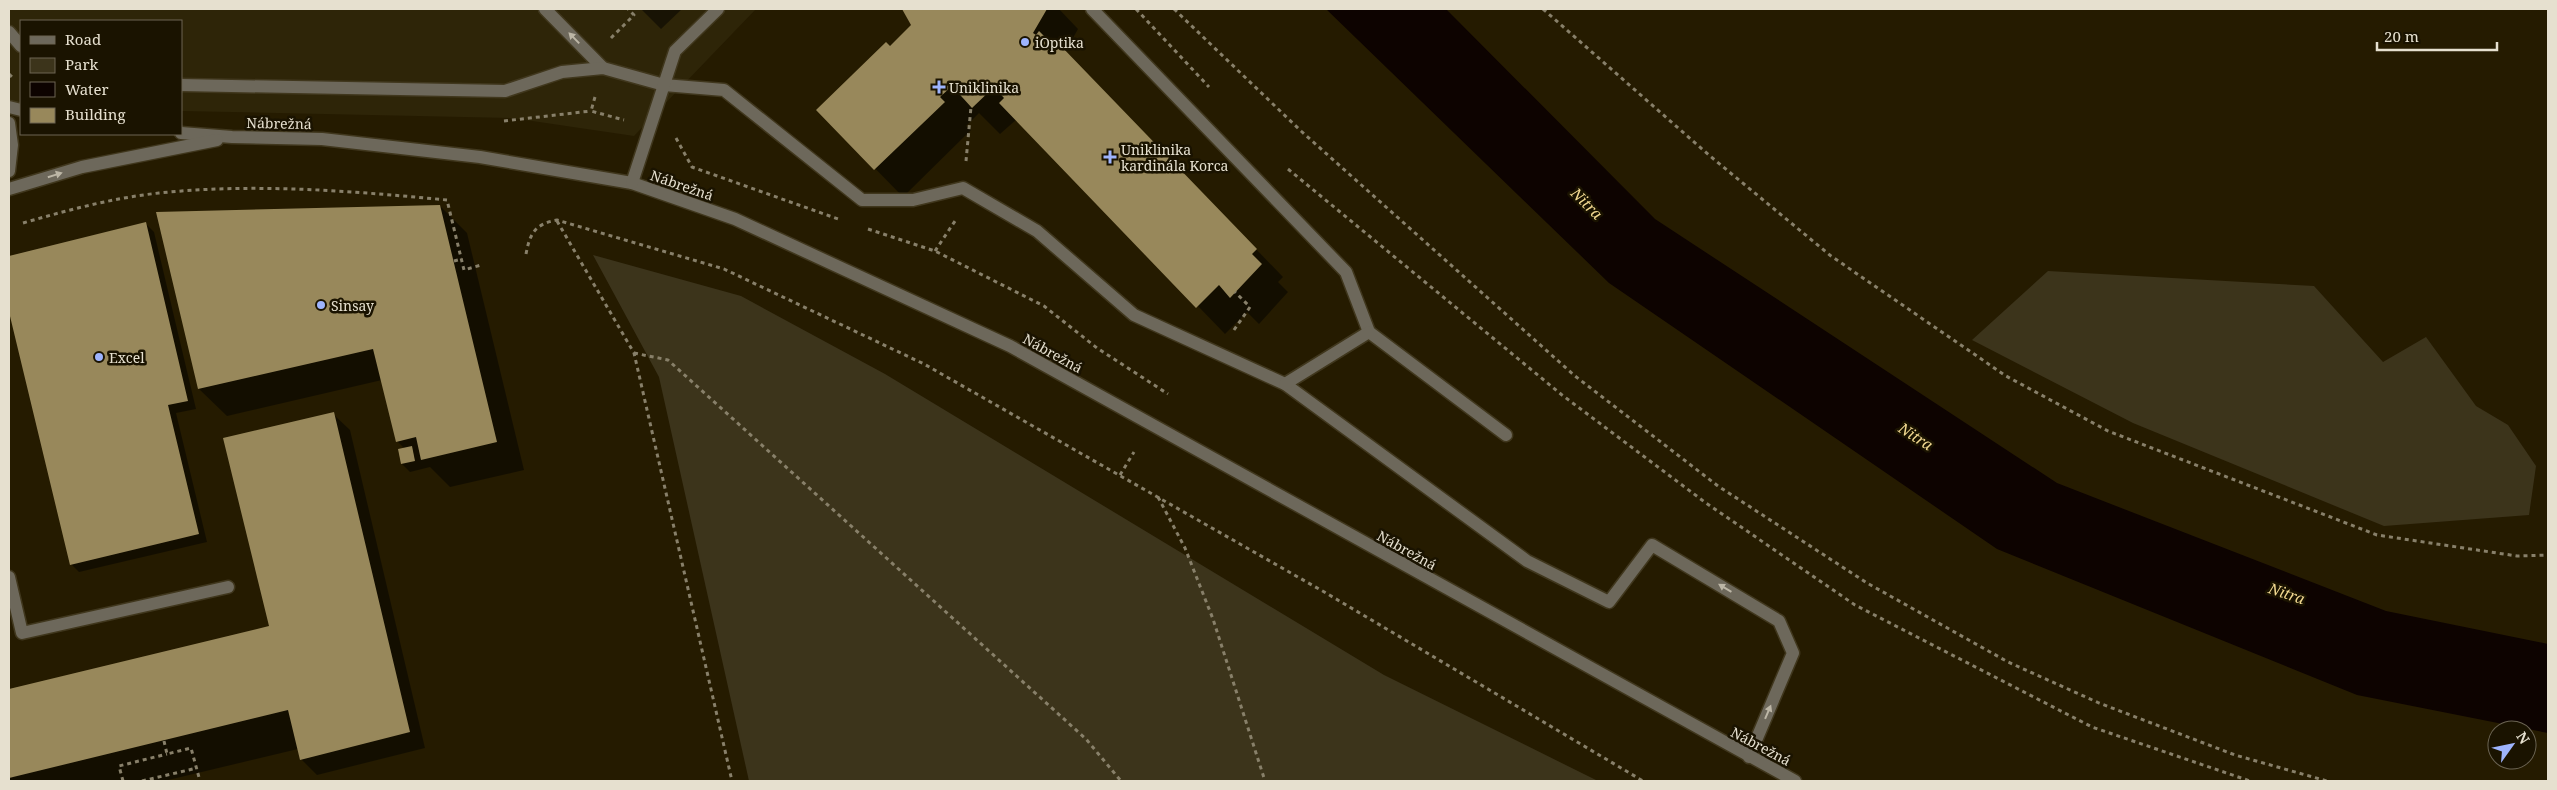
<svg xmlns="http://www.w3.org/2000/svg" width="2557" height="790" viewBox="0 0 2557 790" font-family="'Noto Serif',serif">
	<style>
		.built { fill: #2e2508 }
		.green { fill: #3c341b }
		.water { fill: #0d0300 }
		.shadow { fill: #0007 }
		.building { fill: #98885b }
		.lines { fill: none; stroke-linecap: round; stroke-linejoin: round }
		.minor-casing { stroke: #40371d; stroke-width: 15 }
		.path { stroke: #88806a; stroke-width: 3; stroke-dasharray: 4 4; stroke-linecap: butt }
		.minor { stroke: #6d685b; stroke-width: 12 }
		.oneway { fill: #bcb6a6 }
		.poi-dot { fill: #9eb4fd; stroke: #1a1300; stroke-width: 2 }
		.labels { text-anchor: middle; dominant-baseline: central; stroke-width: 5; stroke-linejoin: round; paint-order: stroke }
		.poi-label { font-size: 14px; fill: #e6e0cf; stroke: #1a1300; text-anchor: start }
		.street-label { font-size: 14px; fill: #e6e0cf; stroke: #1a1300 }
		.water-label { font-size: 15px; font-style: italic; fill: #f1d890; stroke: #1a1300 }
	</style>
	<rect width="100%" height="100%" fill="#251b00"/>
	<polygon class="built" points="9,9 756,9 634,136 512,118 181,111 181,21 21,21 21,109 9,113"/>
	<g class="green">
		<polygon points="593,255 741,296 885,374 1384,675 1598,781 749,781 659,377"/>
		<polygon points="2048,271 2314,286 2383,362 2426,337 2476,406 2508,425 2536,466 2529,515 2384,526 2133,423 1972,340"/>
	</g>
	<polygon class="water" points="1326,9 1446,9 1655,219 2057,483 2386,611 2548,644 2548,733 2357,695 1997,549 1609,283"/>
	<g class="shadow">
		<polygon points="641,9 682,9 661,29"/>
		<polygon points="903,9 1059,9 1078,29 1065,52 1283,277 1278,282 1288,292 1259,324 1247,312 1225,334 1017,119 1000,134 979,113 966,126 971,130 903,197 818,110 912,26"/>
		<polygon points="440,206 467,233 524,470 450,487 430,467 410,472 402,464 405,449 397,441 382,380 227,416 199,389 157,213"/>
		<polygon points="146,224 154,232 196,409 176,413 207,542 79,572 71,564 9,307 9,257"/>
		<polygon points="333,414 350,430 425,748 317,775 301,759 298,749 164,781 9,781 9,690 270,627"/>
	</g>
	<g class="building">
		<polygon points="902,9 1047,9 1033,33 1036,35 1039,31 1056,48 1060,45 1257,249 1252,254 1262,264 1230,298 1219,285 1196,308 999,103 1004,98 994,87 972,108 952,86 940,97 945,102 874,170 816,110 886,42 890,46 911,25"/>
		<polygon points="440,205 497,442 421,460 416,437 396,442 373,349 198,389 156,212"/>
		<polygon points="146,222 188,401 168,405 199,534 70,565 9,312 9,256"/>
		<polygon points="334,412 410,732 300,760 288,710 9,778 9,689 269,626 223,438"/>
		<polygon points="412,446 415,461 401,464 398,449"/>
	</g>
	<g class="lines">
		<defs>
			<g id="minor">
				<polyline points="545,9 603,68"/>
				<polyline points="1092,9 1346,272 1369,332"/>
				<polyline points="9,32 21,46"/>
				<polyline points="181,85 505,91 562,72 603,68 664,85 724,90 862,200 913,200 963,188 1037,231 1134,315 1285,384 1527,561 1609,602 1652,545 1779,621 1793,653 1749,757"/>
				<polyline points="9,107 21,110"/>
				<polyline points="9,123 12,145 9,171"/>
				<polyline points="181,133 232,137 322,139 480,157 632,183 735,219 1010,346 1795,781"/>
				<polyline points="632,183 675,51 718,9"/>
				<polyline points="9,189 82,167 217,140"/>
				<polyline points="1285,384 1369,332 1506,435"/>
				<polyline points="9,577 22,633 228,587"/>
			</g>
		</defs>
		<use href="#minor" class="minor-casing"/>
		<g class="path">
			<polyline points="1136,9 1209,87"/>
			<polyline points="1174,9 1301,131 1575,376 1718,486 1867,583 2008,662 2099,703 2235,755 2327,781"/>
			<polyline points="1543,9 1710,156 1831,256 2006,376 2108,431 2377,535 2517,556 2548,555"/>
			<polyline points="611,38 634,15 628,9"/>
			<polyline points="9,74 14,79"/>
			<polyline points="595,97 591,111 624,120"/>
			<polyline points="504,121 591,111"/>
			<polyline points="676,138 692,167 841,220"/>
			<polyline points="966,161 971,107"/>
			<polyline points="1288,169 1562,395 1706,503 1855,605 2092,727 2250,781"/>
			<polyline points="557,221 634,353 732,781"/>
			<path d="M 23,223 C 68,210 113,198 159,193 C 256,183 352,191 447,200 L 464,270 L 481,265"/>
			<polyline points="868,229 935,251 1044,306 1097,348 1168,394"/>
			<polyline points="935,251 957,218"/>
			<path d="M 526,254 C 530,233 535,224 557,220 L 724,269 L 924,364 L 1326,593 L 1643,781"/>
			<polyline points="454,261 462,259"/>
			<polyline points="1234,330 1250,307 1235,292"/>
			<polyline points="634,353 668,360 1086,739 1121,781"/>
			<polyline points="1120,475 1134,452"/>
			<polyline points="1158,497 1185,548 1213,619 1265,781"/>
			<polyline points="164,741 167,754 191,748 200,781"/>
			<polyline points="123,781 119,766 167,754"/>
			<polyline points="142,781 197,768"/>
		</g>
		<use href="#minor" class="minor"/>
	</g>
	<defs><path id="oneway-solid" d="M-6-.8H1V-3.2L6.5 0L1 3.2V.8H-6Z" transform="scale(1.25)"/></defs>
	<g class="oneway">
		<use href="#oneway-solid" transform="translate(574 38) rotate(-134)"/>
		<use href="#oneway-solid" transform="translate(55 175) rotate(-17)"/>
		<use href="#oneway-solid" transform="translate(1725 588) rotate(-149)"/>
		<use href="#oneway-solid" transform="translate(1768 712) rotate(-67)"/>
	</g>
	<g class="poi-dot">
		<circle cx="1025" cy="42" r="5"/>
		<path d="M936.5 79.5h5v5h5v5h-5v5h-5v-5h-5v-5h5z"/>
		<path d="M1107.5 149.5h5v5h5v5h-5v5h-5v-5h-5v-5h5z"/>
		<circle cx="321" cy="305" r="5"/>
		<circle cx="99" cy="357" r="5"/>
	</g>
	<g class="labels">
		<g class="poi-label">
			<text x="1035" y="42">iOptika</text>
			<text x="949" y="87">Uniklinika</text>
			<text x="1121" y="149">Uniklinika<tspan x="1121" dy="16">kardinála Korca</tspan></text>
			<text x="331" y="305">Sinsay</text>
			<text x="109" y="357">Excel</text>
		</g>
		<g class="street-label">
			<text transform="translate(279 123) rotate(1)">Nábrežná</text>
			<text transform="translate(682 185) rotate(19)">Nábrežná</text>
			<text transform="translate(1053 353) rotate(29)">Nábrežná</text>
			<text transform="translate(1407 550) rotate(29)">Nábrežná</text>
			<text transform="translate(1761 746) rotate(28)">Nábrežná</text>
		</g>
		<g class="water-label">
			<text transform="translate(1587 203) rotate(45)">Nitra</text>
			<text transform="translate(1916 436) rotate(33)">Nitra</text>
			<text transform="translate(2287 593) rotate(19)">Nitra</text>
		</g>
	</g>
	<rect width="2557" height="790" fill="none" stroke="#e6e0cf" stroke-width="20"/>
	<rect x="20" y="20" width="162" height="115" fill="#1a1300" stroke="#6c6553"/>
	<rect x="30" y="36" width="25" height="8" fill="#6d685b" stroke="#6c6553"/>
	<text x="65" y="45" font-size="15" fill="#e6e0cf">Road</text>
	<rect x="30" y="58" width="25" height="15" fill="#3c341b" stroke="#6c6553"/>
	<text x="65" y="70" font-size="15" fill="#e6e0cf">Park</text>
	<rect x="30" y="82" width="25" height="15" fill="#0d0300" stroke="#6c6553"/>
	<text x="65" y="95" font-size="15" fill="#e6e0cf">Water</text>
	<rect x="30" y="108" width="25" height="15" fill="#98885b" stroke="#6c6553"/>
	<text x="65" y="120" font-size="15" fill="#e6e0cf">Building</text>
	<g transform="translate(2512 745) rotate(57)"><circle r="24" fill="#1a1300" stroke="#6c6553"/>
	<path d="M0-4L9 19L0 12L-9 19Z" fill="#9eb4fd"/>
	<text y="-8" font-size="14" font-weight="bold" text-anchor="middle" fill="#e6e0cf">N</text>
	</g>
	<path d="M2377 42v8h120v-8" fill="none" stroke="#e6e0cf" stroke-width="2.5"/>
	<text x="2384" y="42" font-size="15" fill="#e6e0cf" stroke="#1a1300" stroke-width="4" paint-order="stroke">20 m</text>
</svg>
